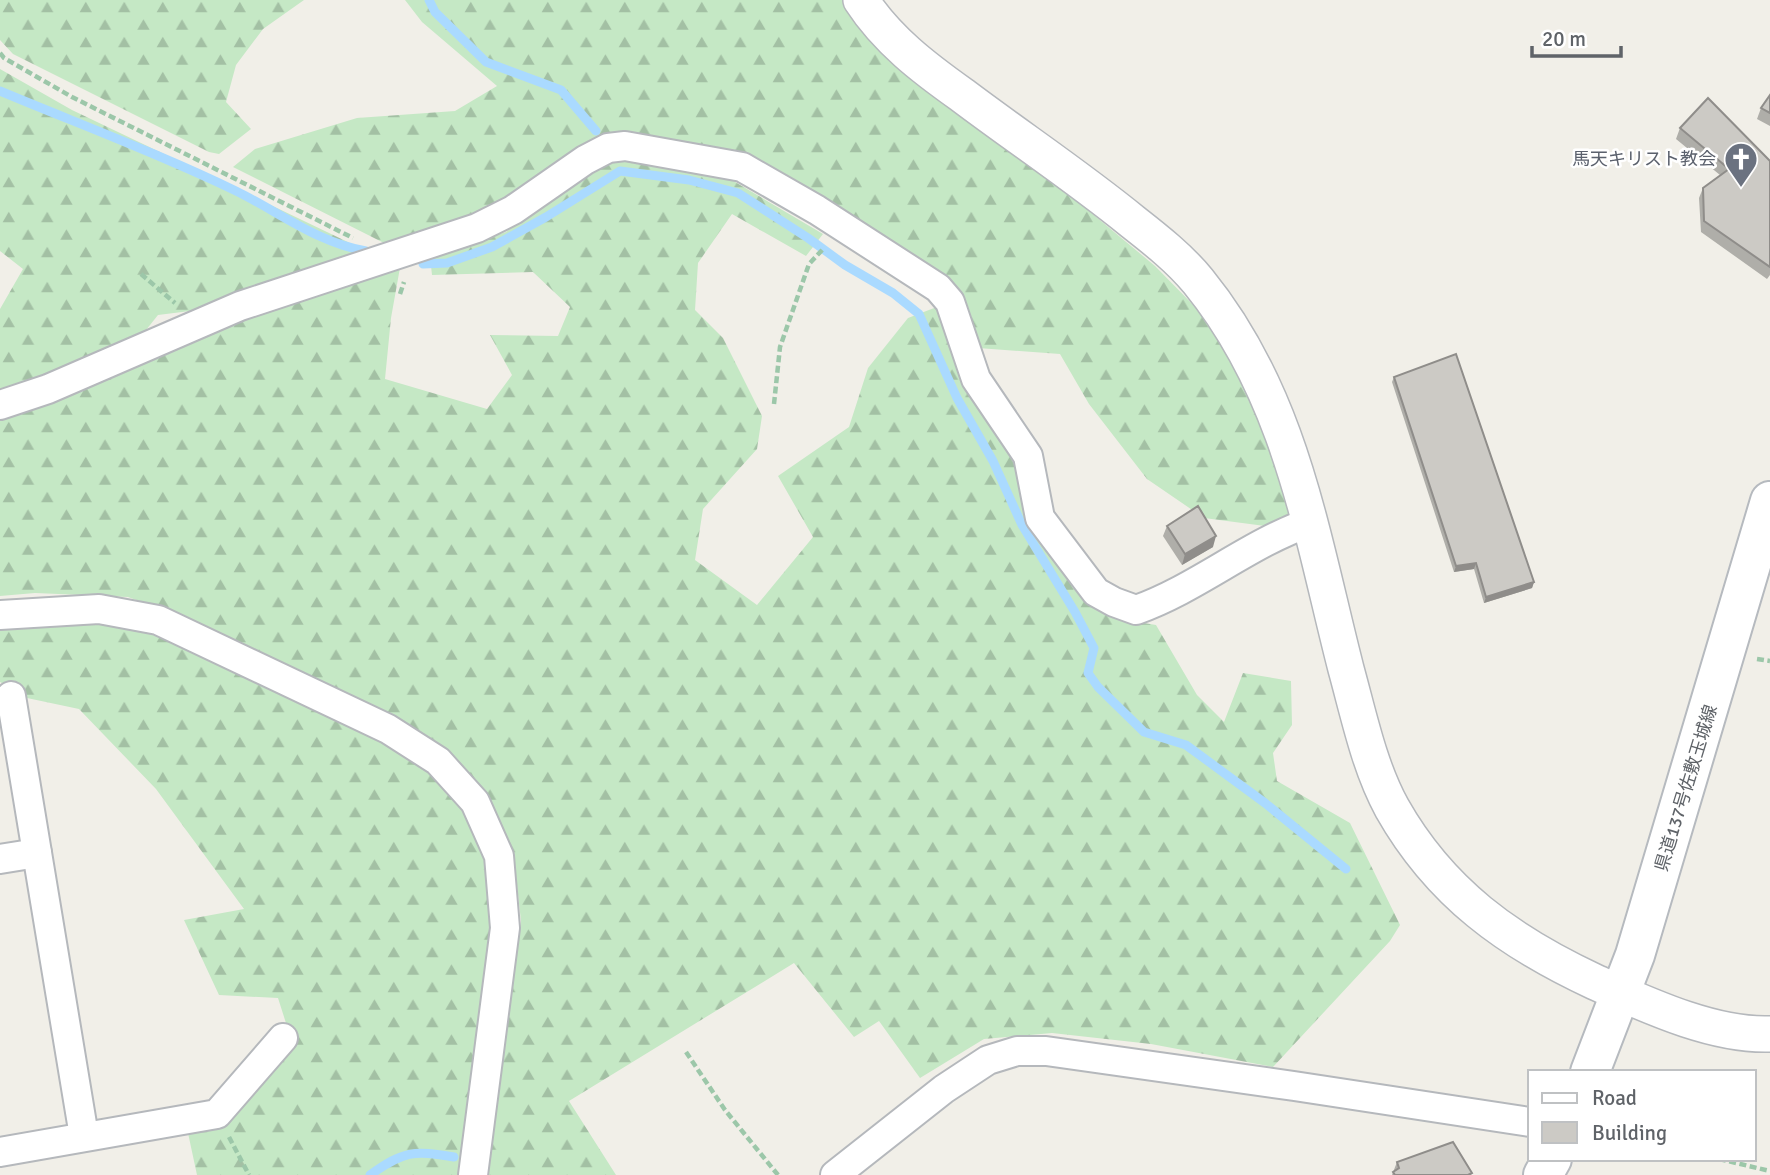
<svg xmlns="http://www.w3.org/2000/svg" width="1770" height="1175" viewBox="0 0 1770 1175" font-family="Signika,'Noto Sans JP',sans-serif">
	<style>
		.forest { fill: url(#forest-firs) }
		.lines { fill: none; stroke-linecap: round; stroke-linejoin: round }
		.stream { stroke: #aadaff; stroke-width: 9 }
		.minor-casing { stroke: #b5b8bc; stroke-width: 32 }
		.tertiary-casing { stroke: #b5b8bc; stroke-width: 38 }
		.secondary-casing { stroke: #b6babf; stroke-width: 42 }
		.path { stroke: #9cc7a9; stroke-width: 4.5; stroke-dasharray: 7 3.5; stroke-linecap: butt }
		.minor { stroke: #fff; stroke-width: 28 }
		.tertiary { stroke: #fff; stroke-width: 35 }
		.secondary { stroke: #fff; stroke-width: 38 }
		.wall { fill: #afaea9 }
		.shaded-wall { fill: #8f8d8a }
		.building { fill: #cccac5; stroke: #8f8d8a; stroke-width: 2 }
		.labels { text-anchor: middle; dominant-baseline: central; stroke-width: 5; stroke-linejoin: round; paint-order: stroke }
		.worship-label { font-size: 18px; fill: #5b616d; stroke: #fff; text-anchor: end }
		.street-label { font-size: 18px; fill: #5f6368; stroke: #fff }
	</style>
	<defs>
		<pattern id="forest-firs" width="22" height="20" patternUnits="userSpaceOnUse" patternTransform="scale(1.75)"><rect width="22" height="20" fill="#c5e8c5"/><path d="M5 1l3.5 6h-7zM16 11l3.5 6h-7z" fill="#a3c0a4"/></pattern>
	</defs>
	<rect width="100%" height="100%" fill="#f1efe8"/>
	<g class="forest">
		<polygon points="0,0 304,0 263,29 236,65 226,102 251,129 219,154 209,152 13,54 0,40"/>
		<polygon points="405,0 843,0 870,38 1077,201 1155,266 1206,318 1240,371 1297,512 1265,526 1204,518 1147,479 1089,404 1060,354 978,348 955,285 836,212 645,138 458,225 384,243 233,167 255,149 357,118 455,111 497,86 422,22"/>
		<polygon points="0,69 72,110 377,256 198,310 158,315 134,345 0,395 0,309 23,269 0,251"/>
		<polygon points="622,160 730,179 823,234 806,256 732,214 698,263 695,310 723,338 762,416 757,449 703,509 695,560 757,605 813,537 778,476 849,427 868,368 908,318 942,305 1015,459 1030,523 1077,592 1113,618 1156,625 1197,695 1224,722 1243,673 1291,681 1292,725 1273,753 1277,781 1350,823 1400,925 1390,941 1273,1067 1151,1044 1052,1033 984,1039 920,1078 879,1021 854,1037 794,963 569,1101 616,1175 487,1175 521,921 515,867 487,798 432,740 192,620 128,597 35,593 0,596 0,410 246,317 401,262 391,318 385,379 487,409 512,375 490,335 558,336 570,307 533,272 432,275 430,257 506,232 588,169"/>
		<polygon points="90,618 150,626 427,763 469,803 493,859 498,929 466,1175 197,1175 188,1133 292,1042 278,998 219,995 184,920 244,909 156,789 79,709 27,698 0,682 0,622"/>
	</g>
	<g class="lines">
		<g class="stream">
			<polyline points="429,0 435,12 486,62 561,90 596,131"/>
			<path d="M 0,91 C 79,124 160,154 236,191 C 279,212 318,243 366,251"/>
			<polyline points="423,264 447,263 492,247 546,217 620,171 689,180 738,193 808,238 845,265 893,293 919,314 957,398 993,461 1022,525 1075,612 1094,648 1088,673 1098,687 1144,732 1186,745 1265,803 1346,869"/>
			<path d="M 370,1175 C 404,1151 413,1150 454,1157"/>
		</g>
		<defs>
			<g id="minor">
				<path d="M 0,405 L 48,389 L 240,306 L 477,228 L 513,210 L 585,160 L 608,148 L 625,146 L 742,167 L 817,210 L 938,288 L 950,302 L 976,379 L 1028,456 L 1040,518 L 1096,592 L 1114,602 L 1136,610 C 1198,588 1249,543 1311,522"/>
				<polyline points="0,615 99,609 158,620 388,729 438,761 475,802 499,856 505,928 473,1175"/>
				<polyline points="11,696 84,1136"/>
				<polyline points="0,859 37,853"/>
				<polyline points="0,1152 217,1114 283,1038"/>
				<polyline points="835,1175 944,1089 988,1060 1017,1051 1046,1051 1294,1086 1530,1122"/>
			</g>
			<path id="tertiary" d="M 861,0 C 887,40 924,68 962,95 C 1019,138 1078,177 1133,222 C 1156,240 1180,259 1198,281 C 1291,395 1311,533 1346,669 C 1359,716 1369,766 1392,808 C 1440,893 1509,942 1595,982 C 1647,1005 1713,1036 1770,1034"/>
			<g id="secondary">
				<polyline points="1590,1072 1635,955 1770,501"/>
				<polyline points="1543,1175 1552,1159"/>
			</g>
		</defs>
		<use href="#minor" class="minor-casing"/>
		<use href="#tertiary" class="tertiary-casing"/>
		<use href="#secondary" class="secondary-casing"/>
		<g class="path">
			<polyline points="0,53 4,58 72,97 353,238"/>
			<polyline points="141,274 175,303"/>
			<polyline points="400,294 404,282"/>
			<polyline points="774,404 780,347 809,264 824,248"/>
			<polyline points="1757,659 1770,661"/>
			<polyline points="686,1052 725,1110 778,1175"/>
			<polyline points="229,1137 249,1175"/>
			<polyline points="1719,1159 1770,1171"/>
		</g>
		<use href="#minor" class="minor"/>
		<use href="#tertiary" class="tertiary"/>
		<use href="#secondary" class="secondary"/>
	</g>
	<g class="wall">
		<polygon points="1770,95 1770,126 1757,119 1761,108"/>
		<polygon points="1680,128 1770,161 1770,275 1767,279 1701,232 1699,198 1703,188 1720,175 1676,139"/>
		<polygon points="1394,377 1534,582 1532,588 1484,603 1474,569 1454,572 1392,382"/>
		<polygon points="1167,526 1213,547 1182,565 1163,536"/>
		<polygon points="1397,1162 1472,1173 1471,1175 1392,1175"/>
	</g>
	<g class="shaded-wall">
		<polygon points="1216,536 1213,547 1182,565 1185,554"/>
		<polygon points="1476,563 1474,569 1454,572 1456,566"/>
		<polygon points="1534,582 1532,588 1484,603 1486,597"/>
	</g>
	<g class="building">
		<polygon points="1770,95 1770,113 1761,108"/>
		<polygon points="1708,98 1770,161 1770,267 1704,221 1703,188 1729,169 1680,128"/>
		<polygon points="1456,354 1534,582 1486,597 1476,563 1456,566 1394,377"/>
		<polygon points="1198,506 1216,536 1185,554 1167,526"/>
		<polygon points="1453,1142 1472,1173 1468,1175 1395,1175 1393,1172 1399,1168 1397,1162"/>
	</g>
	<defs>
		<symbol id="church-pin" viewBox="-11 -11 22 30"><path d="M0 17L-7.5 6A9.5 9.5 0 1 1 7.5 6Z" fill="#6b7280" stroke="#fff"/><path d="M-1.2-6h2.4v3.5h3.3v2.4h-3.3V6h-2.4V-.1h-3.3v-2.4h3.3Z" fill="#fff"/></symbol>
	</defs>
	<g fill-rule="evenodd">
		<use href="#church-pin" x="1722" y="140" width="38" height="52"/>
	</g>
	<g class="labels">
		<g class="worship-label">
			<text x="1716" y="159">馬天キリスト教会</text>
		</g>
		<g class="street-label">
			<text transform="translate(1686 788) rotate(-73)">県道137号佐敷玉城線</text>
		</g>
	</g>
	<rect x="1528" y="1070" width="228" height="91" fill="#ffffff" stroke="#bfc1c3" stroke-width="2"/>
	<rect x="1542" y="1093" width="35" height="10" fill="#ffffff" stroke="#bfc1c3" stroke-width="2"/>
	<text x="1592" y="1105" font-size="21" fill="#5f6368">Road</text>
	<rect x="1542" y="1122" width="35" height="21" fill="#cccac5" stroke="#bfc1c3" stroke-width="2"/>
	<text x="1592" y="1140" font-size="21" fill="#5f6368">Building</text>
	<path d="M1532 46v10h89v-10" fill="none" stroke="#5f6368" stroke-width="3.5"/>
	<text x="1542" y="46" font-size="21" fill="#5f6368" stroke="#ffffff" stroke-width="5" paint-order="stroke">20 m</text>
</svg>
